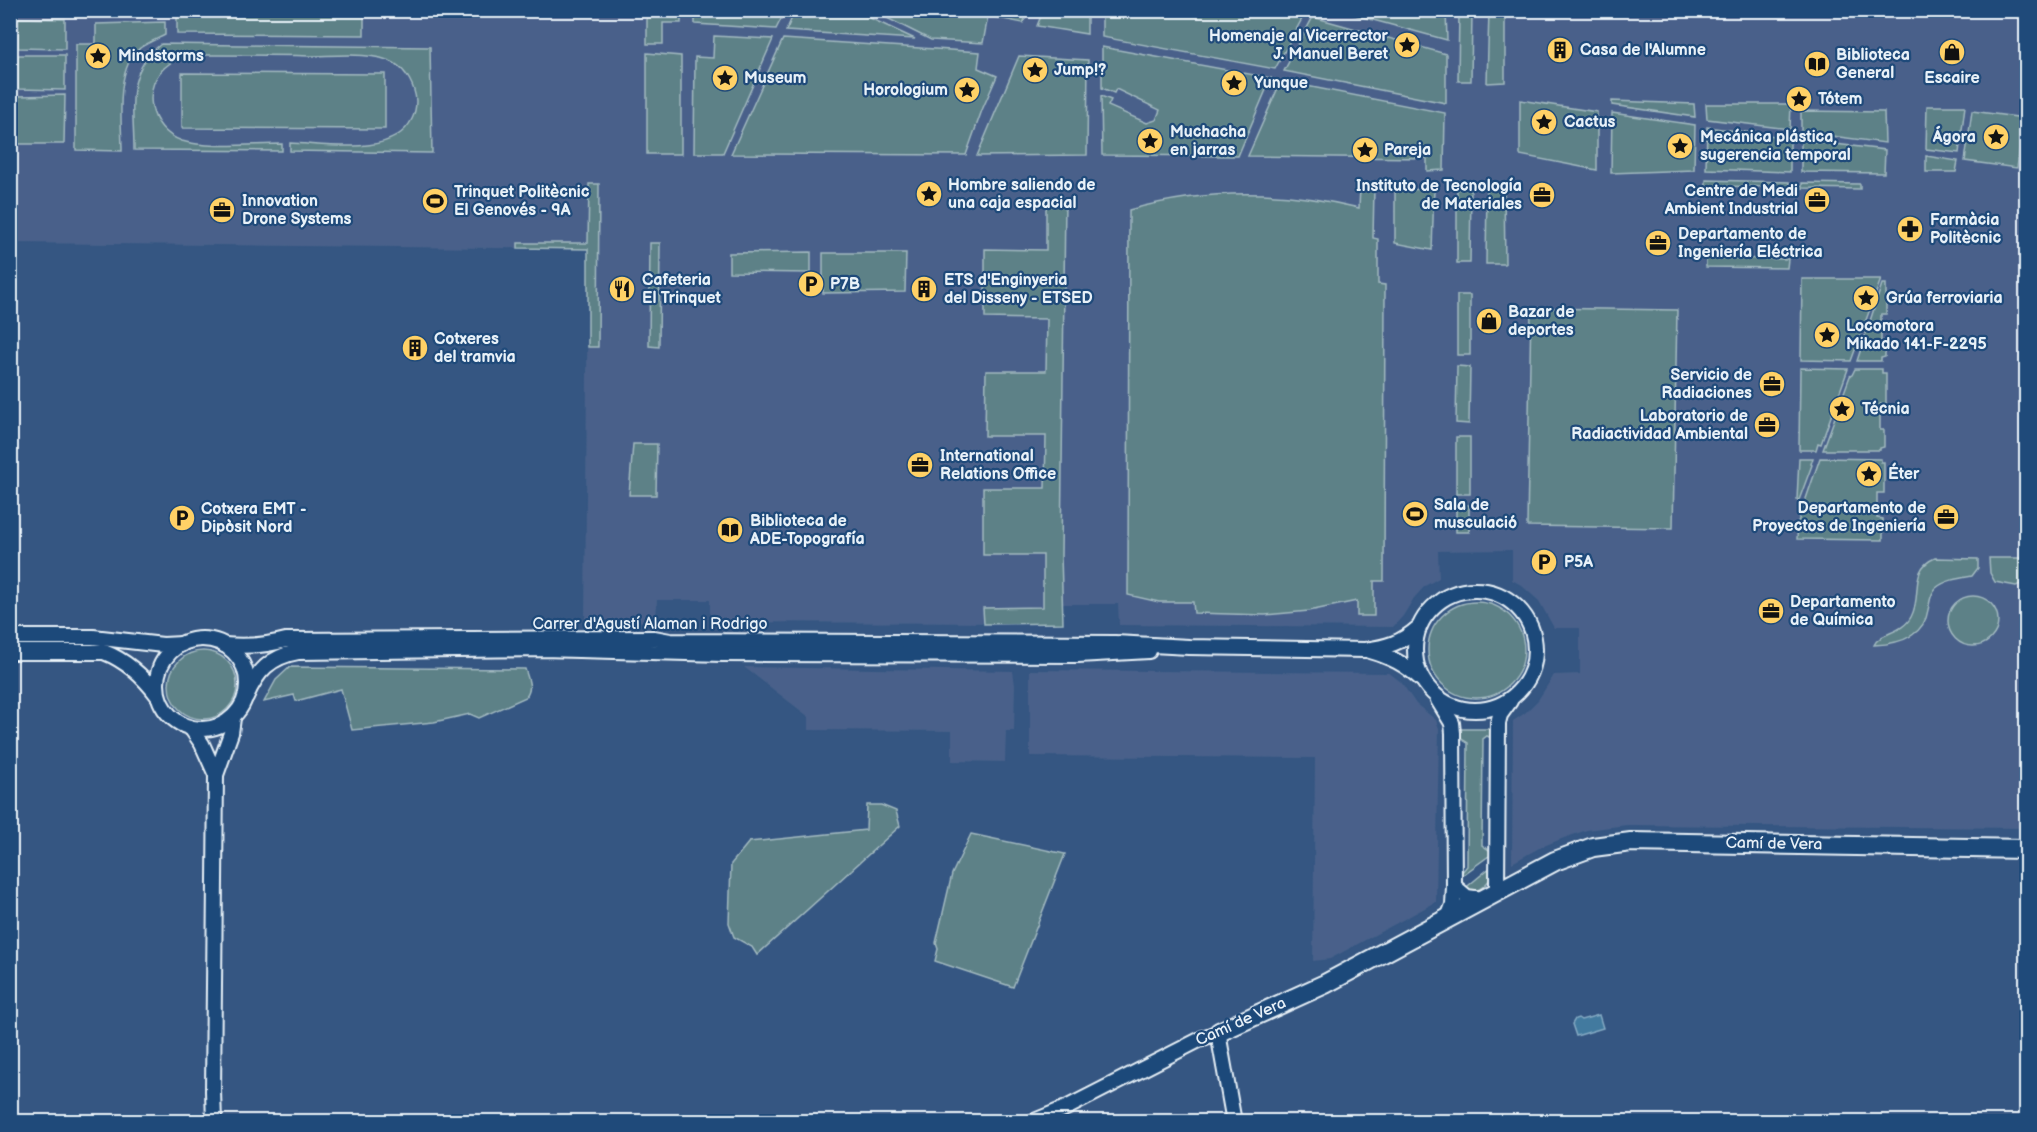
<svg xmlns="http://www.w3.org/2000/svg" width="2037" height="1132" viewBox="0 0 2037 1132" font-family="'Balsamiq Sans',sans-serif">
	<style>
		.built { fill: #48618a }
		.green { fill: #5d8187; stroke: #a2b9c0; stroke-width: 1.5; fill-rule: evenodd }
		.water { fill: #437a9f; stroke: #85aac3; stroke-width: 1.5 }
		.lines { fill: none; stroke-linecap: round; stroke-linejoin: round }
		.minor-casing { stroke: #e8f1f8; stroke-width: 18 }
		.tertiary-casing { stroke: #e8f1f8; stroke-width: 22 }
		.minor { stroke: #1f4a7a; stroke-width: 14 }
		.tertiary { stroke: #1f4a7a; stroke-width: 18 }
		.labels { text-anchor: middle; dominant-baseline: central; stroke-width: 4.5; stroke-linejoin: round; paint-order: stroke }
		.poi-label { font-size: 16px; font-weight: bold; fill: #e8f1f8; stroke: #1f4a7a; text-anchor: start }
		.street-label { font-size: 16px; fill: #e8f1f8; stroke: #1f4a7a }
	</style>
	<rect width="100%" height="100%" fill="#355682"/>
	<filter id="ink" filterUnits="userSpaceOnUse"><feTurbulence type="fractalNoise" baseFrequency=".0167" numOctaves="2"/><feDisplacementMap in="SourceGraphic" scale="12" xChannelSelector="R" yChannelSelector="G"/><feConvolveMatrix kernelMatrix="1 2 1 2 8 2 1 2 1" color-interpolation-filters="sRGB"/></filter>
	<g filter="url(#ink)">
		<g class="built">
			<polygon points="11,11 2026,11 2026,828 1627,825 1587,830 1564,838 1541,847 1512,863 1513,721 1525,713 1538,700 1554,675 1580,674 1580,628 1554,628 1539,601 1521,585 1512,580 1512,550 1438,551 1439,578 1425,586 1414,598 1403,616 1393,627 1119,625 1118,604 1063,604 1063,623 710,622 710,600 657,600 656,622 585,620 588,249 11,243"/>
			<polygon points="744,667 1013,671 1015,685 1014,731 1006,731 1005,762 952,761 952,731 809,730 809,717"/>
			<polygon points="1030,670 1388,673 1392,675 1401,682 1416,704 1436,720 1439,729 1436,902 1330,959 1313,961 1315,758 1030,756"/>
		</g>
		<g class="green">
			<polygon points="1282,10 1304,15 1275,69 1102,37 1102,11"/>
			<polygon points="193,11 364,11 364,35 177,34 177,16"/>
			<polygon points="647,11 681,11 681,23 663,23 663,44 647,44"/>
			<polygon points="695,11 695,10 785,11 776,29 695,24"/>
			<polygon points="795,11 855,11 915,39 786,31"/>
			<polygon points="873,11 1029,11 1023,23 988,16 983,43 931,40"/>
			<polygon points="1043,11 1087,11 1087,34 1037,26"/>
			<polygon points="1340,11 1446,11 1447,40"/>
			<polygon points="1459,11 1472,11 1471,81 1458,81"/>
			<polygon points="1489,11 1505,11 1505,82 1487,83"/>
			<polygon points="1313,17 1446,54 1446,103 1284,71"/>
			<polygon points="18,18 65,19 65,49 18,48"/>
			<path d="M 165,22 L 165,35 C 157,39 147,43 140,48 C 114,69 122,122 122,151 L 76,150 L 76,44 L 96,44 L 96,24 Z"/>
			<polygon points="714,36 773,39 723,153 694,153 695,57 713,58"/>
			<polygon points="783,39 980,52 978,68 997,76 982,110 966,155 731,154"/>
			<path d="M 161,44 L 430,47 L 432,153 L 290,151 L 290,143 C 326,144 393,158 412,119 C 415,113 416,108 416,101 C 415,87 407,71 394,63 C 373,51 333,56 309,56 C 275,55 242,55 208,55 C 194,55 180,56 169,64 C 139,85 149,130 182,141 C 208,149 254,144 282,144 L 282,151 L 134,150 C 134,108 124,73 161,44 Z"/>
			<polygon points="1102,47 1271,78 1238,156 1102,155 1101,96 1111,100 1108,106 1147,123 1156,120 1160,110 1116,89 1114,93 1102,88"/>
			<polygon points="647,53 681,56 681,154 647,154"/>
			<polygon points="18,55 65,55 65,90 18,89"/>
			<polygon points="1019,56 1088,60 1087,155 977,156"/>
			<polygon points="182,73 385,74 385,129 182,128"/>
			<polygon points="1281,81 1445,113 1444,170 1427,171 1427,158 1248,156"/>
			<polygon points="65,95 64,144 17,144 18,96"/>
			<polygon points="1520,100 1597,112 1597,170 1520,155"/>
			<polygon points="1612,101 1694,104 1695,117 1612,105"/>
			<polygon points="1706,104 1791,104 1790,129 1707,119"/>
			<polygon points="1927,106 1965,106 1959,153 1926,149"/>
			<polygon points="1801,111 1884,112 1885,143 1801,132"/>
			<path d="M 1972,111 L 2024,118 L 2017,168 L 1965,161 ZM 1993,128 L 1999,129 L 2004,137 L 2002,142 L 1995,146 L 1989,145 L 1986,140 L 1987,131 Z"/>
			<polygon points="1612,113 1695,125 1694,170 1611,173"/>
			<polygon points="1707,127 1790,138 1790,172 1706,169"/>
			<polygon points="1801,140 1885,150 1884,173 1801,172"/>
			<polygon points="1926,156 1958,161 1956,172 1926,172"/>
			<polygon points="1706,180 1789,182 1789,187 1706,186"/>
			<polygon points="1802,183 1860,184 1860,189 1802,188"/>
			<polygon points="589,184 599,184 598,347 588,347 588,249 518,248 518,243 588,243"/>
			<path d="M 1360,187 L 1374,188 L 1373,238 L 1378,239 L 1378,284 L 1385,285 L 1384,581 L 1374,581 L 1374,616 L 1357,616 L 1357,601 L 1309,611 L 1265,615 L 1194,613 L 1193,602 L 1159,602 L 1128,595 L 1129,210 C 1205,189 1283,189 1359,208 Z"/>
			<polygon points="1487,188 1504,188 1505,264 1486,264"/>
			<polygon points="1434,189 1432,250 1395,243 1395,190"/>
			<polygon points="1457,189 1471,189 1470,263 1457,263"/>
			<polygon points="1046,199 1065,199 1061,555 1063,623 984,624 983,608 1043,607 1043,555 983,555 983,488 1045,488 1046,436 985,436 986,371 1046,371 1047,319 985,318 985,249 1046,250"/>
			<polygon points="650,243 660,243 659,347 649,346"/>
			<polygon points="811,252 811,273 729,272 729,253"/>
			<polygon points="823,253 906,253 905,292 823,293"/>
			<polygon points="1706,258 1788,259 1787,268 1706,267"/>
			<polygon points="1802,279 1881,279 1851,361 1801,360"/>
			<polygon points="1882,284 1886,284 1886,314 1881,314 1881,341 1885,342 1885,357 1881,358 1881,361 1857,361"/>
			<rect x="1457" y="295" width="13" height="60"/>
			<polygon points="1531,308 1677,310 1673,528 1527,526"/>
			<polygon points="1457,366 1470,367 1469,424 1456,423"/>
			<polygon points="1800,368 1848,369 1821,444 1818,443 1816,450 1799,450"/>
			<polygon points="1855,369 1882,369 1882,373 1886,373 1886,404 1880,404 1880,430 1884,430 1884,447 1880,448 1880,450 1823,450 1850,376 1852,375"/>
			<rect x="1456" y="437" width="14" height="57"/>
			<polygon points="633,444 657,444 656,495 629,495"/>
			<polygon points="1799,458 1813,458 1811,464 1812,465 1799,500 1797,500"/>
			<polygon points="1820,458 1881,459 1881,462 1884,462 1884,493 1877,493 1877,518 1883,519 1883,540 1797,539 1798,522"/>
			<polygon points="1456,504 1469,505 1469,532 1456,532"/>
			<path d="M 1935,558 L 1978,559 L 1978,568 L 1972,576 C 1960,578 1945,580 1936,588 C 1930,594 1930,602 1928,610 C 1924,637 1898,644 1874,645 C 1880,632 1902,634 1911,617 C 1923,596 1908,569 1935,558 Z"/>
			<polygon points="1989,558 2026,558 2026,582 2016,586 1995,582 1990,573"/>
			<circle cx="1973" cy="621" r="25"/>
			<circle cx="1476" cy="650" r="48"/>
			<circle cx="203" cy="685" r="34"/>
			<path d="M 290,667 L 525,669 C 528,679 533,688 526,697 L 479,718 L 470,714 L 434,722 L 352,730 L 341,689 L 296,701 L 294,695 L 264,702 L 276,680 Z"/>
			<polygon points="1458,729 1493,729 1493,739 1487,736 1483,739 1482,845 1493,853 1457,879 1457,869 1462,872 1467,866 1468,743 1458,737"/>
			<polygon points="867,805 881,805 896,811 900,826 757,955 752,947 734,937 729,923 731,864 749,842 866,830"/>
			<polygon points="971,834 1065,854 1013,987 935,961 938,949 936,943 952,874"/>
			<path d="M 1492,866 L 1491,877 C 1484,889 1476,893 1463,890 Z"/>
		</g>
		<polygon class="water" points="1599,1015 1603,1028 1576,1036 1572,1024 1575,1019 1578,1018 1581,1020"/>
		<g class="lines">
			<defs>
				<g id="minor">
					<circle cx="1475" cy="650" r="60"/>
					<polyline points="10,637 93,637 163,645 182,644"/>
					<circle cx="202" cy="684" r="45"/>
					<path d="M 224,645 C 246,647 264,646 286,640 L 654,638 L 670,641 L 1115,643 L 1189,647 L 1365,650 C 1387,647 1401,643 1418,628"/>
					<path d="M 1370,651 C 1391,657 1405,664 1421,679"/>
					<path d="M 10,652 L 104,652 C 127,661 144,677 158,696"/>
					<path d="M 246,697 C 257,671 270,657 298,652 L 543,649 L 722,654 L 1078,655 L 1149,651"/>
					<polyline points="1438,700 1452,723 1453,733 1454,886 1453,905 1448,918"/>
					<polyline points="191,728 202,744 216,775 231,733 233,718"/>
					<polyline points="1454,886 1467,897 1482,899"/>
					<polyline points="1497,891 1498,723 1500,715 1510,701"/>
					<polyline points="214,1122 213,1091 216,775"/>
					<polyline points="1032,1122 1066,1108 1203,1038 1219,1032 1220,1044 1234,1122"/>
				</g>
				<polyline id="tertiary" points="1219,1032 1325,984 1555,861 1593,847 1631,842 2026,849"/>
			</defs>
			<use href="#minor" class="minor-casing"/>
			<use href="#tertiary" class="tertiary-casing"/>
			<use href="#minor" class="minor"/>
			<use href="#tertiary" class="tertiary"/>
		</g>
	</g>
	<defs>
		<symbol id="sight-disc" viewBox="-11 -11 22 22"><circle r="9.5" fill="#ffd166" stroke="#1f4a7a"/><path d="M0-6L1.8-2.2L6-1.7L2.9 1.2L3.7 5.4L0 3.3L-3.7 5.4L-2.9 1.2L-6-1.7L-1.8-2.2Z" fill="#111"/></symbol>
		<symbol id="building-disc" viewBox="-11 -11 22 22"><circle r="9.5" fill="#ffd166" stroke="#1f4a7a"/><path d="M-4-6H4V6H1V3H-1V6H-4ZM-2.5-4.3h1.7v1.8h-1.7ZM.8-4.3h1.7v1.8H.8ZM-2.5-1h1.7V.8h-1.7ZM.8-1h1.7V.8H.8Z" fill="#111"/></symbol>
		<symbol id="shop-disc" viewBox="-11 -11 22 22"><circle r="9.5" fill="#ffd166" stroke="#1f4a7a"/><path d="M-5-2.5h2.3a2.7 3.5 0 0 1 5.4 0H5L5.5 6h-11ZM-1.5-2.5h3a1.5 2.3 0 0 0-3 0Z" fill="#111"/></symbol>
		<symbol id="library-disc" viewBox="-11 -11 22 22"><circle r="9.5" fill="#ffd166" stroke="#1f4a7a"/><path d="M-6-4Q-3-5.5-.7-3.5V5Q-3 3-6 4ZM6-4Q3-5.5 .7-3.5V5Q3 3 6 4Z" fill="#111"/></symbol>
		<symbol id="office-disc" viewBox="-11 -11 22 22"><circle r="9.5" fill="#ffd166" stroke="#1f4a7a"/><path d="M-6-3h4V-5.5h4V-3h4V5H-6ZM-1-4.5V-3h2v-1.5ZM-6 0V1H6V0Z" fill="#111"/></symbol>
		<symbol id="stadium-disc" viewBox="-11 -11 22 22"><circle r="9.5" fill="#ffd166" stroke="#1f4a7a"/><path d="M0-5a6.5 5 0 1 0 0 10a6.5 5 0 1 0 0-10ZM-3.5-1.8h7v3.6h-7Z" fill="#111"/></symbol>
		<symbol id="pharmacy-disc" viewBox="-11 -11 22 22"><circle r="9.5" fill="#ffd166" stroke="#1f4a7a"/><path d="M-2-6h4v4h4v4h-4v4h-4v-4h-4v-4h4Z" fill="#111"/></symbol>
		<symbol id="parking-disc" viewBox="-11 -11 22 22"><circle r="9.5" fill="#ffd166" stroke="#1f4a7a"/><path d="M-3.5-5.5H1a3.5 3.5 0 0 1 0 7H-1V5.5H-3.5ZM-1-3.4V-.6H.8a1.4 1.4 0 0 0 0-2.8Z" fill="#111"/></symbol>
		<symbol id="restaurant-disc" viewBox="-11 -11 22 22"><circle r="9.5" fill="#ffd166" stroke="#1f4a7a"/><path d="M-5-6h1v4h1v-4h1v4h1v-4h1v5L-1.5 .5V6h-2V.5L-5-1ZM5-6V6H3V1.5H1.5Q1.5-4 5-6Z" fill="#111"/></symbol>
	</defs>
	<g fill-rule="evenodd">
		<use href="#sight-disc" x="1392" y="30" width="30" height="30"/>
		<use href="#building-disc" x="1545" y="35" width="30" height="30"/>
		<use href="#shop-disc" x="1937" y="37" width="30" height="30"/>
		<use href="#sight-disc" x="83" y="41" width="30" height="30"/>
		<use href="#library-disc" x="1802" y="49" width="30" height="30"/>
		<use href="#sight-disc" x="1020" y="55" width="30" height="30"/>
		<use href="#sight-disc" x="710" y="63" width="30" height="30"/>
		<use href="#sight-disc" x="1219" y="68" width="30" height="30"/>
		<use href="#sight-disc" x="952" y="75" width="30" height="30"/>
		<use href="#sight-disc" x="1784" y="84" width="30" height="30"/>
		<use href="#sight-disc" x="1529" y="107" width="30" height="30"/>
		<use href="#sight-disc" x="1981" y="122" width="30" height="30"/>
		<use href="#sight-disc" x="1135" y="126" width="30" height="30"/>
		<use href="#sight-disc" x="1665" y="131" width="30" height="30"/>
		<use href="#sight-disc" x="1350" y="135" width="30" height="30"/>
		<use href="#sight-disc" x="914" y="179" width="30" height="30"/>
		<use href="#office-disc" x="1527" y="180" width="30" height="30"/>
		<use href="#office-disc" x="1802" y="185" width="30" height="30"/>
		<use href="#stadium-disc" x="420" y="186" width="30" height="30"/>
		<use href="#office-disc" x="207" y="195" width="30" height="30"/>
		<use href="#pharmacy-disc" x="1895" y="214" width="30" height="30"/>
		<use href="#office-disc" x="1643" y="228" width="30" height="30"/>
		<use href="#parking-disc" x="796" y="269" width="30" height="30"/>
		<use href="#restaurant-disc" x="607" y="274" width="30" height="30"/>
		<use href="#building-disc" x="909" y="274" width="30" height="30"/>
		<use href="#sight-disc" x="1851" y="283" width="30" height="30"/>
		<use href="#shop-disc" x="1474" y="306" width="30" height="30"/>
		<use href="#sight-disc" x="1812" y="320" width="30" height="30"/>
		<use href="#building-disc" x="400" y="333" width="30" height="30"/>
		<use href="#office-disc" x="1757" y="369" width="30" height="30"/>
		<use href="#sight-disc" x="1827" y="394" width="30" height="30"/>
		<use href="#office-disc" x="1752" y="410" width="30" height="30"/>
		<use href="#office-disc" x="905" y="450" width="30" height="30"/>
		<use href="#sight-disc" x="1854" y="459" width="30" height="30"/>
		<use href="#stadium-disc" x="1400" y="499" width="30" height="30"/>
		<use href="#office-disc" x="1931" y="502" width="30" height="30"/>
		<use href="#parking-disc" x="167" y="503" width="30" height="30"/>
		<use href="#library-disc" x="715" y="515" width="30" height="30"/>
		<use href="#parking-disc" x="1529" y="547" width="30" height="30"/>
		<use href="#office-disc" x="1756" y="596" width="30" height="30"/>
	</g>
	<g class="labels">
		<g class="poi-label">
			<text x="1388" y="36" text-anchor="end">Homenaje al Vicerrector<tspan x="1388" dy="18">J. Manuel Beret</tspan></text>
			<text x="1580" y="50">Casa de l'Alumne</text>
			<text x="1836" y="55">Biblioteca<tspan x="1836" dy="18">General</tspan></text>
			<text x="118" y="56">Mindstorms</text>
			<text x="1054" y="70">Jump!?</text>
			<text x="744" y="78">Museum</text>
			<text x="1952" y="78" text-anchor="middle">Escaire</text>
			<text x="1254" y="83">Yunque</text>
			<text x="948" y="90" text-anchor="end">Horologium</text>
			<text x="1818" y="99">Tótem</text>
			<text x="1564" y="122">Cactus</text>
			<text x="1170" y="132">Muchacha<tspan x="1170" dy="18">en jarras</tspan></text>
			<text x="1700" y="137">Mecánica plástica,<tspan x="1700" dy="18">sugerencia temporal</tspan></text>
			<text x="1976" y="137" text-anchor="end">Ágora</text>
			<text x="1384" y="150">Pareja</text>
			<text x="948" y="185">Hombre saliendo de<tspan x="948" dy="18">una caja espacial</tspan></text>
			<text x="1522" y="186" text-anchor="end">Instituto de Tecnología<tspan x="1522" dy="18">de Materiales</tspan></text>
			<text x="1798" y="191" text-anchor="end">Centre de Medi<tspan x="1798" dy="18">Ambient Industrial</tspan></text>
			<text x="454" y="192">Trinquet Politècnic<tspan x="454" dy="18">El Genovés - 9A</tspan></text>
			<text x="242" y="201">Innovation<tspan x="242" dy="18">Drone Systems</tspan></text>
			<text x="1930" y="220">Farmàcia<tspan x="1930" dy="18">Politècnic</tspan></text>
			<text x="1678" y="234">Departamento de<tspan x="1678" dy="18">Ingeniería Eléctrica</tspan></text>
			<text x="642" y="280">Cafeteria<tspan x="642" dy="18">El Trinquet</tspan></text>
			<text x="944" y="280">ETS d'Enginyeria<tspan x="944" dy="18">del Disseny - ETSED</tspan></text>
			<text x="830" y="284">P7B</text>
			<text x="1886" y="298">Grúa ferroviaria</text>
			<text x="1508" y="312">Bazar de<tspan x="1508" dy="18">deportes</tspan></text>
			<text x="1846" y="326">Locomotora<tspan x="1846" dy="18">Mikado 141-F-2295</tspan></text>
			<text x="434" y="339">Cotxeres<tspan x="434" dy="18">del tramvia</tspan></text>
			<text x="1752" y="375" text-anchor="end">Servicio de<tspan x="1752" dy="18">Radiaciones</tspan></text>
			<text x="1862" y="409">Técnia</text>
			<text x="1748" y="416" text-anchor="end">Laboratorio de<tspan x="1748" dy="18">Radiactividad Ambiental</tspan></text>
			<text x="940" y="456">International<tspan x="940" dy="18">Relations Office</tspan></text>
			<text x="1888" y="474">Éter</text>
			<text x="1434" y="505">Sala de<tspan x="1434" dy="18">musculació</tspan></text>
			<text x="1926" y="508" text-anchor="end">Departamento de<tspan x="1926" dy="18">Proyectos de Ingeniería</tspan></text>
			<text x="201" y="509">Cotxera EMT -<tspan x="201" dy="18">Dipòsit Nord</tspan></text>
			<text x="750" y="521">Biblioteca de<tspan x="750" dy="18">ADE-Topografía</tspan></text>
			<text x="1564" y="562">P5A</text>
			<text x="1790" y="602">Departamento<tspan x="1790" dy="18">de Química</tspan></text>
		</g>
		<g class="street-label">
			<text x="650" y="624">Carrer d'Agustí Alaman i Rodrigo</text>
			<text transform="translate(1774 844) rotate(1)">Camí de Vera</text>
			<text transform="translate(1241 1022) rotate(-24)">Camí de Vera</text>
		</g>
	</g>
	<rect width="2037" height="1132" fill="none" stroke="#1f4a7a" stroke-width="36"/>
	<rect x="18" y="18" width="2001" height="1096" fill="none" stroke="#e8f1f8" stroke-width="2" filter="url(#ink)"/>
</svg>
